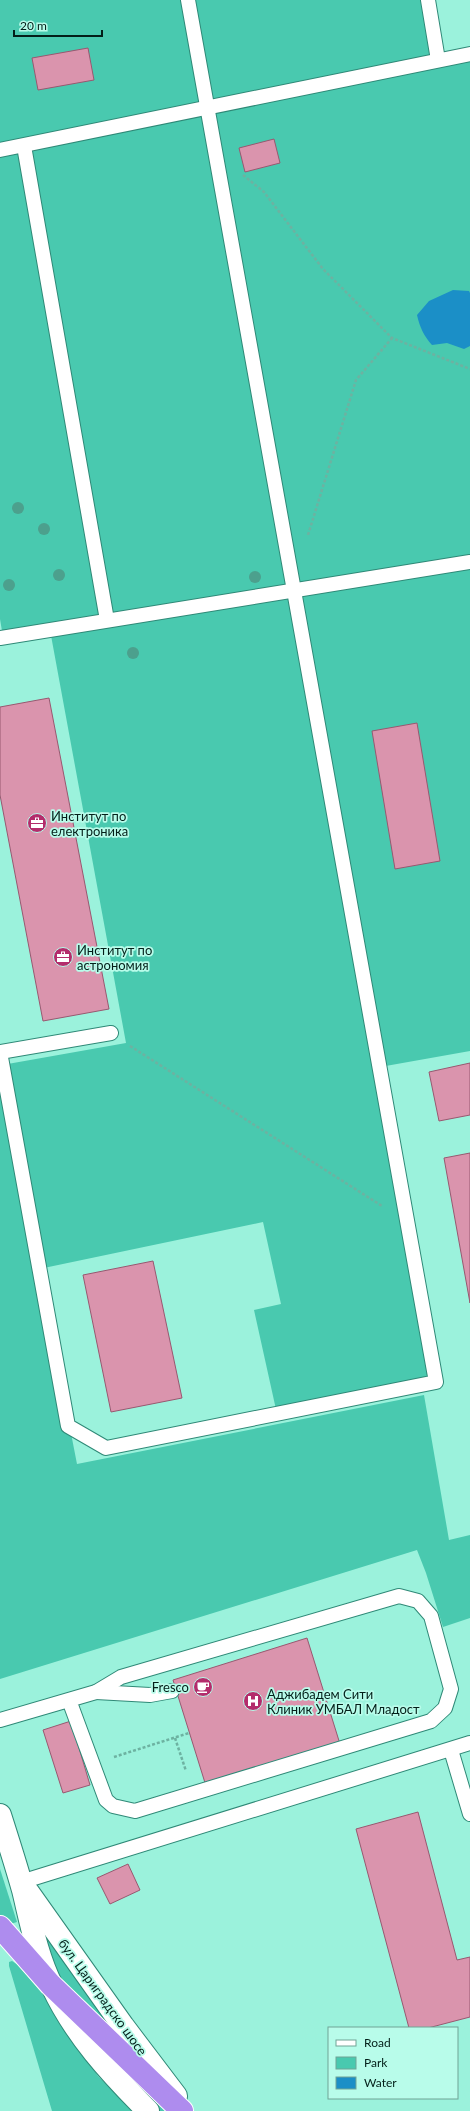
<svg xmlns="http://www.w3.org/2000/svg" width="470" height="2111" viewBox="0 0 470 2111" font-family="Lato,sans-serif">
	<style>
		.green { fill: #49c9af }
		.water { fill: #1b8fc7 }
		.building { fill: #da94ad; stroke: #985870 }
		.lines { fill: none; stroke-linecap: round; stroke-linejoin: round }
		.service-casing { stroke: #2f8977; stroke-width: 16 }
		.minor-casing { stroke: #2f8977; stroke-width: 24 }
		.trunk-casing { stroke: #fff; stroke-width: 24 }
		.path { stroke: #6db2a1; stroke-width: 2.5; stroke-dasharray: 3 2; stroke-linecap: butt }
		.service { stroke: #fff; stroke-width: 14 }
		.minor { stroke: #fff; stroke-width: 22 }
		.trunk { stroke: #ae8cee; stroke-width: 22 }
		.tree { fill: #4ca08d }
		.labels { text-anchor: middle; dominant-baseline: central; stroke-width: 3.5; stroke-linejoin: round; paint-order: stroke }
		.poi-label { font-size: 13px; fill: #031f19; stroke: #b8fcea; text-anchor: start }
		.street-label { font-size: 13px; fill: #031f19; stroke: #b8fcea }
	</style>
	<rect width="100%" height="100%" fill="#9bf2dc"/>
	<g class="green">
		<polygon points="0,0 428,0 438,60 470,54 470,1051 380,1067 436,1382 277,1414 254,1310 281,1304 263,1222 39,1269 77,1464 424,1395 449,1540 470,1535 470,1618 443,1627 426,1573 417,1550 0,1679 0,1055 2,1065 126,1043 50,630 3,637 0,619"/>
		<polygon points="0,1869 17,1922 7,1925 0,1915"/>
		<polygon points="48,1925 112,2029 54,1974 40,1929"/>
		<polygon points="12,1961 18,1965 46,1998 62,2026 98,2076 132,2111 52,2111 9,1966 9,1962"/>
		<polygon points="132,2079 135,2080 168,2111 159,2111 131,2080"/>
	</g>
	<path class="water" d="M 453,290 L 469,291 L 470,293 L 470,346 L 464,349 L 447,343 L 432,345 C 424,336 420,328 417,315 L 429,301 Z"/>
	<g class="building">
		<polygon points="88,48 94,80 38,90 32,58"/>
		<polygon points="274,139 280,163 245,172 239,148"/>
		<polygon points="49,698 109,1009 43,1021 0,795 0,707"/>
		<polygon points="417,723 440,861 395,869 372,731"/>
		<polygon points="470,1063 470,1115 439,1121 429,1072"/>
		<polygon points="470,1153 470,1303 444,1158"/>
		<polygon points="153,1261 182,1398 111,1412 83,1275"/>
		<polygon points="307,1638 340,1744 206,1786 173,1680"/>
		<polygon points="71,1721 90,1785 63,1793 43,1730"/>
		<polygon points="418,1812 457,1960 470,1957 470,2017 428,2028 409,2028 356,1829"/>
		<polygon points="128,1864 140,1890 110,1904 97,1878"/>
	</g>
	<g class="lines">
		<defs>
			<g id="service">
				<polyline points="428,0 438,60"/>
				<polyline points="24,146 107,620"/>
				<polyline points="0,150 470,54"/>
				<polyline points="0,638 470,562"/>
				<polyline points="0,1052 68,1426 106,1448 436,1382 188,0"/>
				<polyline points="0,1052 111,1033"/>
				<polyline points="96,1692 150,1695 172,1691"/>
				<polyline points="0,1720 96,1692 121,1677 399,1596 418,1601 431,1616 451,1689 445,1708 431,1721 135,1811 113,1806 106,1800 69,1700"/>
				<polyline points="451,1750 470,1814"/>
				<polyline points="21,1882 470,1743"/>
			</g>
			<g id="minor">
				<path d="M 0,1815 C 8,1840 16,1865 23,1890 C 31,1923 37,1956 52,1986 C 75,2035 110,2073 148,2111"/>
				<polyline points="28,1892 123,2026 176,2096"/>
			</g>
			<polyline id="trunk" points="0,1927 51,1985 182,2111"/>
		</defs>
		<use href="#service" class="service-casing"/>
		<use href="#minor" class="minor-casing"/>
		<use href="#trunk" class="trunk-casing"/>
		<g class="path">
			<polyline points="243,175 264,192 323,269 392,338 470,369"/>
			<polyline points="308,535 356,380 392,338"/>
			<polyline points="130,1046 382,1206"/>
			<polyline points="175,1738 186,1771"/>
			<polyline points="114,1757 189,1733"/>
		</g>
		<use href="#service" class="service"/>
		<use href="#minor" class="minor"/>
		<use href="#trunk" class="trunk"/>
	</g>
	<g class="tree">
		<circle cx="18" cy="508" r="6"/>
		<circle cx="44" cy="529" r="6"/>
		<circle cx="59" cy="575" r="6"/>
		<circle cx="255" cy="577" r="6"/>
		<circle cx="9" cy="585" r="6"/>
		<circle cx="133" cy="653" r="6"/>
	</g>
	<defs>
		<symbol id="office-disc" viewBox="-11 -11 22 22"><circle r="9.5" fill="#b42c6c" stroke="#b8fcea"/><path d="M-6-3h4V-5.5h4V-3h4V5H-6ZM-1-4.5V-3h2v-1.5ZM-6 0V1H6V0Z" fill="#fff"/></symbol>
		<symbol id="cafe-disc" viewBox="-11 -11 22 22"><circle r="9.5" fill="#b42c6c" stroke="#b8fcea"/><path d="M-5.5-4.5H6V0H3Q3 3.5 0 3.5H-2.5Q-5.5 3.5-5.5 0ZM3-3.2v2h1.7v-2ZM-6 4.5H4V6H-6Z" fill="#fff"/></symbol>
		<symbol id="hospital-disc" viewBox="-11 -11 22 22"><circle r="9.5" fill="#b42c6c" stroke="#b8fcea"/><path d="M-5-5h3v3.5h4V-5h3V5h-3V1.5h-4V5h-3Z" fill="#fff"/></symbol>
	</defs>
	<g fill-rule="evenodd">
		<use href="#office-disc" x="26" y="812" width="22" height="22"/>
		<use href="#office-disc" x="52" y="946" width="22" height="22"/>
		<use href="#cafe-disc" x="192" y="1676" width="22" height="22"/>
		<use href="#hospital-disc" x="242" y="1690" width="22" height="22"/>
	</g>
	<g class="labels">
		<g class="poi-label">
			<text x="51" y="816">Институт по<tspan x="51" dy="15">електроника</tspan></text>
			<text x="77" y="950">Институт по<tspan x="77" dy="15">астрономия</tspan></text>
			<text x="189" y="1687" text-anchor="end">Fresco</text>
			<text x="267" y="1694">Аджибадем Сити<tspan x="267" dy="15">Клиник УМБАЛ Младост</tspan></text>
		</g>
		<g class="street-label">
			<text transform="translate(103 1997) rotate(54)">бул. Цариградско шосе</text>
		</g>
	</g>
	<rect x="328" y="2027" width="130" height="72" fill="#b8fcea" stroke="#70a496"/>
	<rect x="336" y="2040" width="20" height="6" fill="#ffffff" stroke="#70a496"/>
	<text x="364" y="2047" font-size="12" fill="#031f19">Road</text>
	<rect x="336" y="2057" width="20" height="12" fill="#49c9af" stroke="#70a496"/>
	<text x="364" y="2067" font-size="12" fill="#031f19">Park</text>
	<rect x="336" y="2077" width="20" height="12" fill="#1b8fc7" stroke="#70a496"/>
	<text x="364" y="2087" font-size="12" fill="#031f19">Water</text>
	<path d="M14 30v6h88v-6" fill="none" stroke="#031f19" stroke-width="2"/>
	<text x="20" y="30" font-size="12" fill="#031f19" stroke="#b8fcea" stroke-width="3" paint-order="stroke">20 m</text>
</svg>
